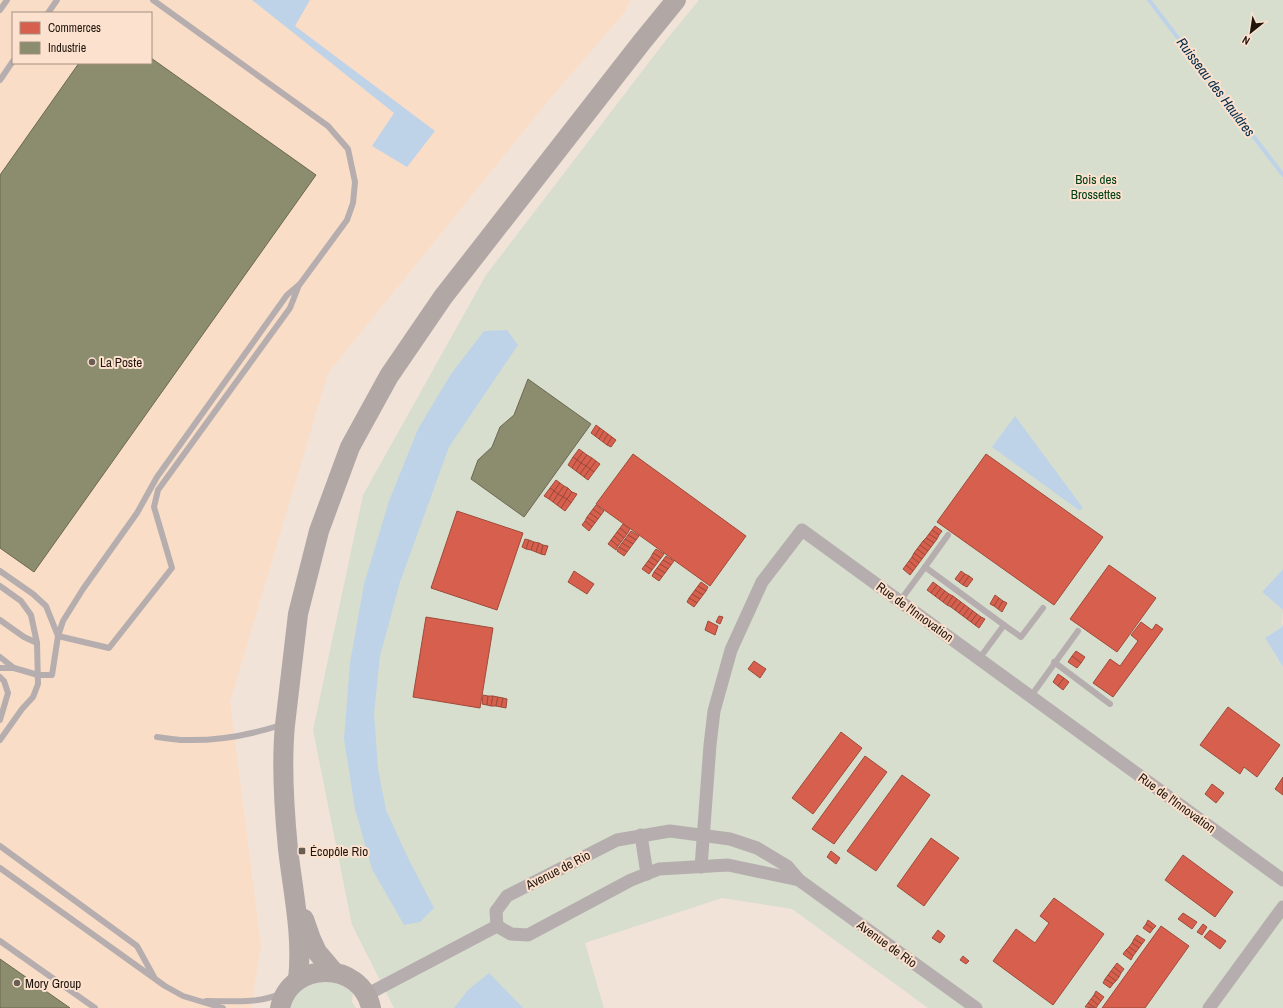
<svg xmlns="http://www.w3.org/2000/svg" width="1283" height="1008" viewBox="0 0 1283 1008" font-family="'Archivo Narrow',sans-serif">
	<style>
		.built { fill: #f9ddc7; fill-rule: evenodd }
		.green { fill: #d7dece }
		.water { fill: #bed3e8 }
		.shops { fill: #d6604d; stroke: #a04a3a }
		.industry { fill: #8c8c6e; stroke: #6c6951 }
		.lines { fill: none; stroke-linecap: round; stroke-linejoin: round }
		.stream { stroke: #bed3e8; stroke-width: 4 }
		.service { stroke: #b6aeae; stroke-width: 6 }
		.minor { stroke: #b6aeae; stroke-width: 13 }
		.primary { stroke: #b1a7a5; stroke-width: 20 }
		.poi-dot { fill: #6a5e54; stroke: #fce2ce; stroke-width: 1.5 }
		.labels { text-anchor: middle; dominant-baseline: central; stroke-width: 4; stroke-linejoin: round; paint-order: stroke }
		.park-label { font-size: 13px; fill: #004018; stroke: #fce2ce }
		.poi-label { font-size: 13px; fill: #21160d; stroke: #fce2ce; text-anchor: start }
		.street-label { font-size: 13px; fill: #21160d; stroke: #fce2ce }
		.water-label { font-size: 14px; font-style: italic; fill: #012b4c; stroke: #fce2ce }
	</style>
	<rect width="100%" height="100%" fill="#f2e3d8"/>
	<path class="built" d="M 0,0 L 631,0 L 624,13 L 553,95 L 328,373 L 230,702 L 261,945 L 251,1008 L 0,1008 ZM 13,13 L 151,13 L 151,63 L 13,63 Z"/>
	<g class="green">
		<polygon points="699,0 1283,0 1283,569 1262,592 1283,610 1282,627 1265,638 1283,667 1283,1008 928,1008 792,909 722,898 585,943 604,1008 394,1008 352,925 313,730 363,495 486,275 666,40"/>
		<path d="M 314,982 C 331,982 338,981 353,993 L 352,1002 L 356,1008 L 288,1008 L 297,992 Z"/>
	</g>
	<g class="water">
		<polygon points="252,0 310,0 295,26 435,131 407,167 372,146 394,113"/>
		<polygon points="507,330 518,345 449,447 400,582 380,656 374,713 378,769 386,810 408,858 434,908 420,922 404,925 372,869 355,809 344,739 350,663 364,584 389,501 418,429 451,374 484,331"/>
		<polygon points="1015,416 1083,508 1080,511 992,447"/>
		<polygon points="1283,569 1283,610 1262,592"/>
		<polygon points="1283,624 1283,667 1265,638 1282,627"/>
		<polygon points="489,973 523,1008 454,1008 468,990"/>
	</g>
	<g class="shops">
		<polygon points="596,425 600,428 595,436 591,433"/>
		<polygon points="600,428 604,431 599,439 595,436"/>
		<polygon points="604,431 608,434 603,442 599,439"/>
		<polygon points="608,434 612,437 607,445 603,442"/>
		<polygon points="612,437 616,440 611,447 607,445"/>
		<polygon points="579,449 583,452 577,460 573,457"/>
		<polygon points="583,452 587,455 581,463 577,460"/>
		<polygon points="633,454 746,536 710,586 596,504"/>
		<polygon points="986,454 1103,537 1054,605 937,522"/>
		<polygon points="587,455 592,458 586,466 581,463"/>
		<polygon points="573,457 577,460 572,468 568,465"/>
		<polygon points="592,458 596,461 590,469 586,466"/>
		<polygon points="577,460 581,463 576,471 572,468"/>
		<polygon points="596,461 600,464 594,472 590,469"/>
		<polygon points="581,463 586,466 580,474 576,471"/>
		<polygon points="586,466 590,469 584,477 580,474"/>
		<polygon points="590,469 594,472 588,480 584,477"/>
		<polygon points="556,480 560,483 554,491 550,488"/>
		<polygon points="560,483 564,486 558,494 554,491"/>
		<polygon points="564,486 568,488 563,497 558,494"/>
		<polygon points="550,488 554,491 549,499 544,496"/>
		<polygon points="568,488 572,492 567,499 563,497"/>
		<polygon points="554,491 558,494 553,502 549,499"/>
		<polygon points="572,492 577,494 571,503 567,499"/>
		<polygon points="558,494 563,497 557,505 553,502"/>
		<polygon points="563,497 567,499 561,508 557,505"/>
		<polygon points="567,499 571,503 565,511 561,508"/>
		<polygon points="596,505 604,511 601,515 593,509"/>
		<polygon points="593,509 601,515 598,519 590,513"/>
		<polygon points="457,511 523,533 497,610 431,588"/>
		<polygon points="590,513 598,519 595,523 587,517"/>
		<polygon points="587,517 595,523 592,527 585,521"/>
		<polygon points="585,521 592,527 589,531 582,525"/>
		<polygon points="623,524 630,529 627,534 620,528"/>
		<polygon points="935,526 942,531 939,535 932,530"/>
		<polygon points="620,528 627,534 624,538 617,532"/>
		<polygon points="932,530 939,535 937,539 929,534"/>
		<polygon points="631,531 639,536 636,540 628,535"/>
		<polygon points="617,532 624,538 621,542 614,536"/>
		<polygon points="929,534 937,539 934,543 926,538"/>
		<polygon points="628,535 636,540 633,544 625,539"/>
		<polygon points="614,536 621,542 618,546 611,540"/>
		<polygon points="926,538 934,543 931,547 923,541"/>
		<polygon points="525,539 529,540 526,549 522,547"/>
		<polygon points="625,539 633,544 630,548 622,543"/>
		<polygon points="529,540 534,542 531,550 526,549"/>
		<polygon points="611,540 618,546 616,550 608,544"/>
		<polygon points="923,541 931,547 928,551 920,545"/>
		<polygon points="534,542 539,543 536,552 531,550"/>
		<polygon points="539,543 543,545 541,554 536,552"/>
		<polygon points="622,543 630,548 627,552 619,547"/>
		<polygon points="543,545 548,546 545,555 541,554"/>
		<polygon points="920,545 928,551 925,555 917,549"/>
		<polygon points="619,547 627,552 624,556 617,551"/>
		<polygon points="656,549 664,554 661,558 653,553"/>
		<polygon points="917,549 925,555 922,559 914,553"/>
		<polygon points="653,553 661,558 658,562 651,557"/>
		<polygon points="914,553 922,559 919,563 912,557"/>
		<polygon points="666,556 674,561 671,565 663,560"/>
		<polygon points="651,557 658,562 655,566 648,561"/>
		<polygon points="912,557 919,563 916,567 909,561"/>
		<polygon points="663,560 671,565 668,569 660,564"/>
		<polygon points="648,561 655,566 652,570 645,565"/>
		<polygon points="909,561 916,567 913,571 906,565"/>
		<polygon points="660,564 668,569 665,573 657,568"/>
		<polygon points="645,565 652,570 649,574 642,569"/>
		<polygon points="906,565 913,571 910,575 903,569"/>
		<polygon points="1109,565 1156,598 1117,652 1070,619"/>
		<polygon points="657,568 665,573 662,577 654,572"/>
		<polygon points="574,571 594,584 587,594 568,582"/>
		<polygon points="961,571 965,574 959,582 955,579"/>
		<polygon points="654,572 662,577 659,581 652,576"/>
		<polygon points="965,574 969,576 963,585 959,582"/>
		<polygon points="969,576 973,579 967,587 963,585"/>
		<polygon points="701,582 708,587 706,591 698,586"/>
		<polygon points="933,582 937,585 931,593 927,590"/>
		<polygon points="937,585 941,588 935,596 931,593"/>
		<polygon points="698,586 706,591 703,595 695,590"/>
		<polygon points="941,588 945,591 939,599 935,596"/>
		<polygon points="695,590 703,595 700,599 692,594"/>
		<polygon points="945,591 949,594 943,602 939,599"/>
		<polygon points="692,594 700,599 697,603 689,598"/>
		<polygon points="949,594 953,596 947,605 943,602"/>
		<polygon points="995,595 999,598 994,606 990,604"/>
		<polygon points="953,596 957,599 951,607 947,605"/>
		<polygon points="689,598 697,603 694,607 687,602"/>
		<polygon points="999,598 1003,601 998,609 994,606"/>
		<polygon points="957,599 961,602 955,610 951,607"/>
		<polygon points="1003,601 1007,603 1002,612 998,609"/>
		<polygon points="961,602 965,605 959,613 955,610"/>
		<polygon points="965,605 969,608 963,616 959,613"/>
		<polygon points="969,608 973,611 967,619 963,616"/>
		<polygon points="973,611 977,614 971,622 967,619"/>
		<polygon points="977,614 981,617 975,625 971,622"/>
		<polygon points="719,616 723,617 720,624 716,622"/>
		<polygon points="426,617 493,628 480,708 413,697"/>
		<polygon points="981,617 985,619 979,628 975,625"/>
		<polygon points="708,621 718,626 715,635 705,630"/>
		<polygon points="1141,622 1152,630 1156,624 1163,629 1113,697 1093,683 1110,659 1120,666 1138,641 1131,635"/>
		<polygon points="1076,651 1085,657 1081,663 1072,656"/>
		<polygon points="1072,656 1081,663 1077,668 1068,662"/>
		<polygon points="754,661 766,669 760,678 748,669"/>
		<polygon points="1058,674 1064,678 1058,686 1053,682"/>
		<polygon points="1064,678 1069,682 1063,690 1058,686"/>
		<polygon points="483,695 488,696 487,705 482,704"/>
		<polygon points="488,696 493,696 491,706 487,705"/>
		<polygon points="493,696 498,697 496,706 491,706"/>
		<polygon points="498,697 503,698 501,707 496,706"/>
		<polygon points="503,698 507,699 506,708 501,707"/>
		<polygon points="1228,707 1280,745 1257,777 1244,767 1240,774 1200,745"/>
		<polygon points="841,732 862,748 813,814 792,798"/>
		<polygon points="865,756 887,772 834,844 812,829"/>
		<polygon points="902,775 930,795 876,871 847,851"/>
		<polygon points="1283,777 1283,795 1275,789"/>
		<polygon points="1212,784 1224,793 1216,803 1205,794"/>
		<polygon points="931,838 959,858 924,906 897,886"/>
		<polygon points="831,851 840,858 836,864 827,857"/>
		<polygon points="1183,855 1233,892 1215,917 1165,880"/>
		<polygon points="1054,898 1104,934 1053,1005 993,961 1016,929 1035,943 1049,923 1040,916"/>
		<polygon points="1183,913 1197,922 1192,929 1178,919"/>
		<polygon points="1148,920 1156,926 1153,929 1146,924"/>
		<polygon points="1146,924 1153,929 1150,933 1143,928"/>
		<polygon points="1203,924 1207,927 1202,935 1197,932"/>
		<polygon points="1161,926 1189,946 1145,1008 1102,1008"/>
		<polygon points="938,930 945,936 940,943 932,938"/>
		<polygon points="1210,930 1226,941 1220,949 1204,937"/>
		<polygon points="1137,935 1145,940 1142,944 1134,939"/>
		<polygon points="1134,939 1142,944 1139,948 1132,943"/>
		<polygon points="1132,943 1139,948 1136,952 1129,947"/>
		<polygon points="1129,947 1136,952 1133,956 1126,950"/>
		<polygon points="1126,950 1133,956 1131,960 1123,954"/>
		<polygon points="963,956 969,961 966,964 960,960"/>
		<polygon points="1117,963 1124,969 1121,973 1114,967"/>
		<polygon points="1114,967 1121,973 1119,977 1111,971"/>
		<polygon points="1111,971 1119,977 1116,981 1108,975"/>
		<polygon points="1108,975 1116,981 1113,984 1105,979"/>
		<polygon points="1105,979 1113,984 1110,988 1103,983"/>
		<polygon points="1096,991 1104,997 1101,1001 1094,995"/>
		<polygon points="1094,995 1101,1001 1098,1005 1091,999"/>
		<polygon points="1091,999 1098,1005 1096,1008 1088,1003"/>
		<polygon points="1088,1003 1095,1008 1085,1007"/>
	</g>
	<g class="industry">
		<polygon points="151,58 316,175 34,572 0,548 0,175 79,63 151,63"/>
		<polygon points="528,379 591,424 524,517 471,479 478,460 492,447 500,427 514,415"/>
		<polygon points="0,959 70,1008 0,1008"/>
	</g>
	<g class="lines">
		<polyline class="stream" points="1149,0 1283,175"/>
		<g class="service">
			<polyline points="0,10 7,0"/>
			<polyline points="48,13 57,0"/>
			<polyline points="0,80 13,61"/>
			<polyline points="925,567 948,535"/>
			<polyline points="0,571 33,594 46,606 58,636 109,648 172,568 154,507 158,490 290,308 299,285"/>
			<polyline points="0,586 21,601 31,615 37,643 38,684 33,697 22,709 0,740"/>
			<polyline points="900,601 925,567 1004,625 979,659"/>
			<polyline points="0,620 24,637 37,643"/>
			<polyline points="1004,625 1021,637 1043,608"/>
			<polyline points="0,657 14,668"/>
			<polyline points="1054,662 1110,704"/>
			<polyline points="0,668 14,668 38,675 52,675 58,636 63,621 83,589 137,513 157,477 287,295 300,284 347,220 353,203 355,182 348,149 328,126 153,0"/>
			<polyline points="0,677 4,681 8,693 0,720"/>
			<polyline points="1031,696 1078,631"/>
			<path d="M 157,737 C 166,738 175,740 184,740 C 217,741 250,735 281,725"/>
			<polyline points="0,846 137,946 154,977"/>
			<polyline points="0,868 165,986 183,996 223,1008"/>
			<polyline points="0,941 95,1008"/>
			<path d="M 206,1001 C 230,1001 257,1004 280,994"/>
		</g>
		<g class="minor">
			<polyline points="641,835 647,874"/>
			<polyline points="701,867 710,745 714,711 731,650 762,582 802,530 1283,880"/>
			<polyline points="497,926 496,911 507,896 617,840 670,831 730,839 757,848 787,866 799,880 976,1008"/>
			<polyline points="497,926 511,934 528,935 631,880 659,869 728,865 799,880"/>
			<polyline points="366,995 497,926"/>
			<polyline points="1209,1008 1283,907"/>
		</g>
		<g class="primary">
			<polyline points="304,919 311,939 317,952 334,972"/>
			<path d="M 298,980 C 303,936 293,892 288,849 C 284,808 281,766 285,725 L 298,614 L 319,531 L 350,447 L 389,376 L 443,297 L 641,43 L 676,0"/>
			<path d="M 280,1008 C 290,960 361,960 371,1008"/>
		</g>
	</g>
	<g class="poi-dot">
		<circle cx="92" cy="362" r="4"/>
		<rect x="298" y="847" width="8" height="8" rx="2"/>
		<circle cx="17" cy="983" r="4"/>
	</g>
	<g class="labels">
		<g class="park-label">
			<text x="1096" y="179">Bois des<tspan x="1096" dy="15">Brossettes</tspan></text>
		</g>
		<g class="poi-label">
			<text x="100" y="362">La Poste</text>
			<text x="310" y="851">Écopôle Rio</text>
			<text x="25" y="983">Mory Group</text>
		</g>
		<g class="street-label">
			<text transform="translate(915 612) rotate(36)">Rue de l'Innovation</text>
			<text transform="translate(1177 803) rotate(36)">Rue de l'Innovation</text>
			<text transform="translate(558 870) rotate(-27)">Avenue de Rio</text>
			<text transform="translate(887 944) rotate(36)">Avenue de Rio</text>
		</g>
		<g class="water-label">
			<text transform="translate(1216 87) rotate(53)">Ruisseau des Hauldres</text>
		</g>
	</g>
	<rect x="12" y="12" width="140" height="52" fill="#fce2ce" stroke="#a49081"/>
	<rect x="20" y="22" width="20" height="12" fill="#d6604d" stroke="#a49081"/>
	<text x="48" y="32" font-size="12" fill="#21160d">Commerces</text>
	<rect x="20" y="42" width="20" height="12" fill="#8c8c6e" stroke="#a49081"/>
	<text x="48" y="52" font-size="12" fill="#21160d">Industrie</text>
	<g transform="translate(1251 32) rotate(210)" stroke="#fce2ce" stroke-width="3" paint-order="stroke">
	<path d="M0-3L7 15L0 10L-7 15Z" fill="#21160d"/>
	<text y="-6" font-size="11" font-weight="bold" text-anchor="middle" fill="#21160d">N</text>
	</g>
</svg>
